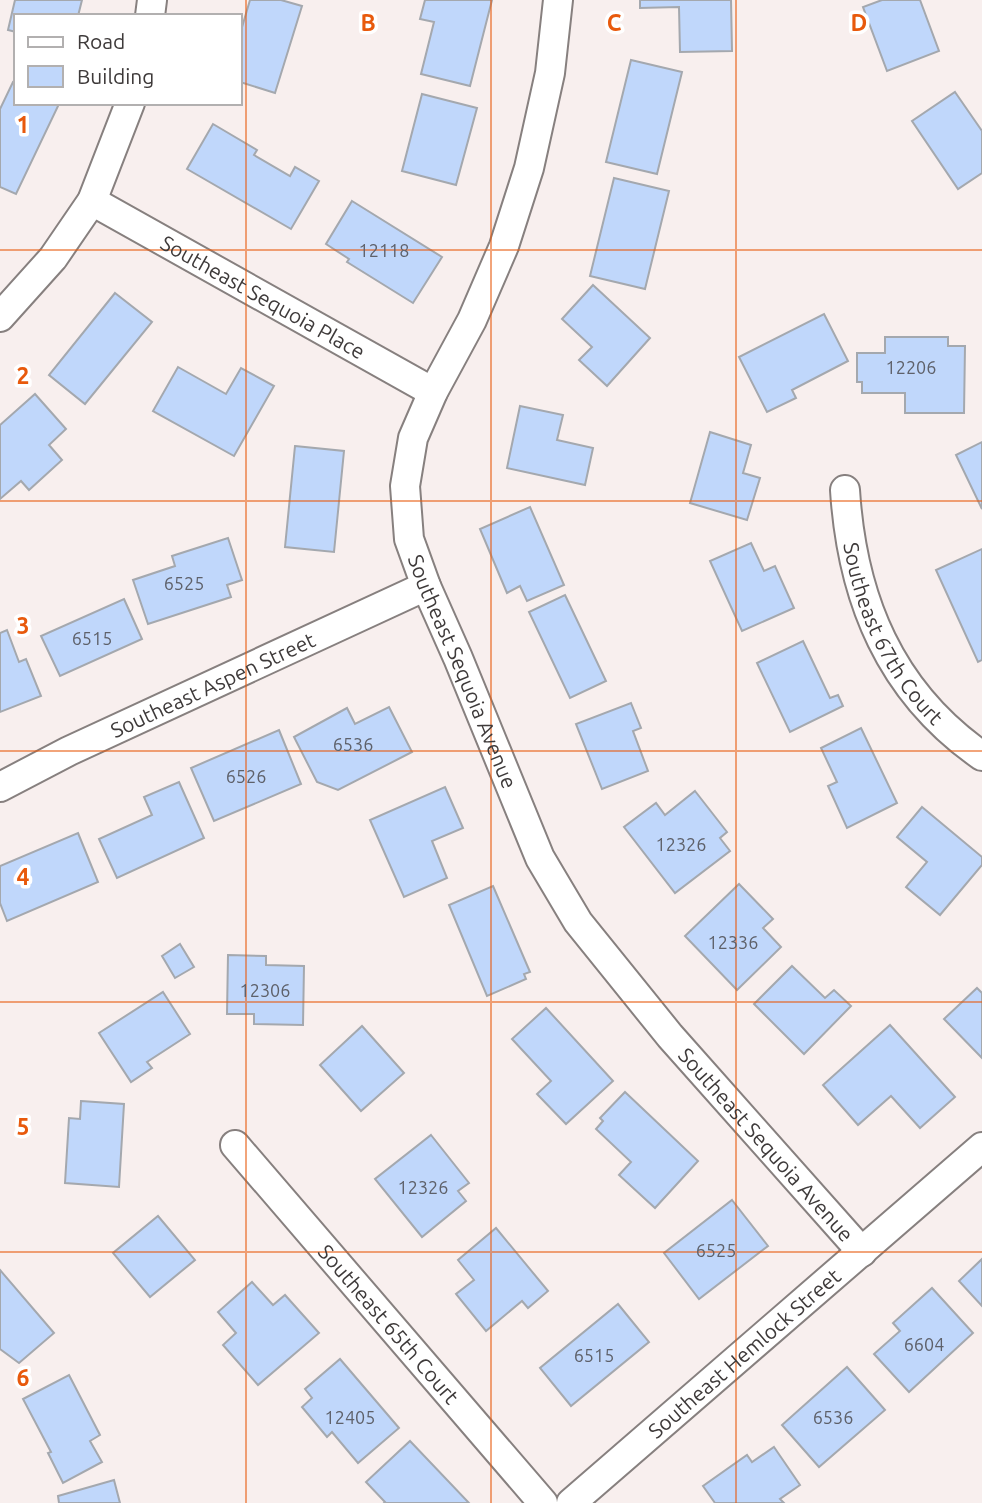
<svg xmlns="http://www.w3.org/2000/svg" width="982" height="1503" viewBox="0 0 982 1503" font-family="Ubuntu,sans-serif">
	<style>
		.building { fill: #c0d7fb; stroke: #a4a8ae; stroke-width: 2 }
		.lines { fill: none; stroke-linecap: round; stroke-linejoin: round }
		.minor-casing { stroke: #87807f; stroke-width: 32 }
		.minor { stroke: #fff; stroke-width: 28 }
		.grid { fill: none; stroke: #e8590c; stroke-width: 2; stroke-opacity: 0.55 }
		.labels { text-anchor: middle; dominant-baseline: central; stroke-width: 7; stroke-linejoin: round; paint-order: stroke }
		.number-label { font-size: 18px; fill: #5e616a }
		.street-label { font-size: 21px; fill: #3e3a3a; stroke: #fff }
		.grid-label { font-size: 23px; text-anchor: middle; font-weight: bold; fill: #e8590c; stroke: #fff; stroke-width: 7; stroke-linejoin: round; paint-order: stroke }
	</style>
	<rect width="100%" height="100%" fill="#f8efee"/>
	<g class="building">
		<polygon points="15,0 82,0 78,16 16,16 16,32 8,30"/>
		<polygon points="250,0 281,0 302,6 275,93 240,82 240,34"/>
		<polygon points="425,0 492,0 470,86 421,74 434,22 420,19"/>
		<polygon points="640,0 731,0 732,51 680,52 679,7 640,8"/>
		<polygon points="882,0 920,0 939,51 887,71 863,7"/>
		<polygon points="631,60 682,72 657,174 606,162"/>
		<polygon points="13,82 16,83 16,103 59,104 16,194 0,187 0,109"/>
		<polygon points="955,92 982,131 982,173 958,189 912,121"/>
		<polygon points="422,94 477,108 456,185 402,171"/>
		<polygon points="213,124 257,150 254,155 290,176 295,167 319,181 291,229 187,169"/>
		<polygon points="614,178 669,191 645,289 590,276"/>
		<polygon points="352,201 442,257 413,303 347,262 349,259 326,244"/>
		<polygon points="593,285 650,338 607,386 579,360 592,347 562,319"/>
		<polygon points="115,293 152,322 85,404 49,375"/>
		<polygon points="824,314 848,361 792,390 796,398 767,412 739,357"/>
		<polygon points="885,337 948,337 948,346 965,346 964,413 905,413 905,393 862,393 862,382 857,382 857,353 885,353"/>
		<polygon points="178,367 226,394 241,368 274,386 234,456 153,411"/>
		<polygon points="35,394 66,429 49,445 62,460 29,490 21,481 0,499 0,425"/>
		<polygon points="520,406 563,415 557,440 593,448 585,485 507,468"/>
		<polygon points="710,432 751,445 743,473 760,478 747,520 690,503"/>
		<polygon points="982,442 982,509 956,455"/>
		<polygon points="295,446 344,451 334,552 285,547"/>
		<polygon points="530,507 564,585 527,601 520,586 507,593 480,529"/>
		<polygon points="228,538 242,580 227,585 231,597 148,624 133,580 175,566 172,556"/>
		<polygon points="751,543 764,571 775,566 794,608 742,631 710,561"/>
		<polygon points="982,549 982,660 978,662 936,570"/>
		<polygon points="565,595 606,681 570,698 529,612"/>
		<polygon points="124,599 142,639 60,676 41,636"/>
		<polygon points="7,630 19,662 26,659 41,696 0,712 0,633"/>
		<polygon points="803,641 830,698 838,695 843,706 790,732 757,663"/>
		<polygon points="631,703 641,728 633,731 648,771 602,789 576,724"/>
		<polygon points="389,707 412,752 338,790 317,782 294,737 347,708 355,724"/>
		<polygon points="861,728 897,803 847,828 828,786 837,782 821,748"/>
		<polygon points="279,730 301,784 214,821 191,768"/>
		<polygon points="179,782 204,838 117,878 99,839 152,815 144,797"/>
		<polygon points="445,787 463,828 432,841 447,878 404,897 370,820"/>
		<polygon points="695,791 727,832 720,838 730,851 675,893 624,827 656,803 665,815"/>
		<polygon points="922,807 982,857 982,865 940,915 906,887 927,862 897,837"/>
		<polygon points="78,833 98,882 7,921 0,903 0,866"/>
		<polygon points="739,884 773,919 763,928 781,947 737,990 685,936"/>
		<polygon points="493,886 530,972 524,974 526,979 487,996 449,905"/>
		<polygon points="180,944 194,967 175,978 162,956"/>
		<polygon points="228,955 266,956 266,965 304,966 303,1025 254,1024 254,1014 227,1014"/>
		<polygon points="792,966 825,998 834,990 851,1006 804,1054 754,1004"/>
		<polygon points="977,988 982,993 982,1058 944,1019"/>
		<polygon points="163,992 190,1034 147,1062 152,1068 131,1082 99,1033"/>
		<polygon points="546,1008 613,1081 566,1124 537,1094 551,1081 512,1039"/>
		<polygon points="890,1025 955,1097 920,1128 891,1096 858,1125 823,1085"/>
		<polygon points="362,1026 404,1073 361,1111 320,1065"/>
		<polygon points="625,1092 698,1161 655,1208 619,1175 631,1162 596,1129 603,1121 600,1118"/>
		<polygon points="81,1101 124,1104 119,1187 65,1183 69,1118 80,1119"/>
		<polygon points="431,1135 469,1183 458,1191 466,1201 422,1237 375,1179"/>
		<polygon points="732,1200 768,1246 699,1299 664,1253"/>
		<polygon points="158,1216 195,1260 150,1297 113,1253"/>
		<polygon points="496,1228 548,1291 528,1308 522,1301 486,1331 456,1294 474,1280 458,1260"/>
		<polygon points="982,1259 982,1306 959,1281"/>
		<polygon points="0,1270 54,1333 19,1363 0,1349"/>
		<polygon points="252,1282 273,1305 285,1295 319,1333 258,1385 223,1345 236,1333 218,1312"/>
		<polygon points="932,1288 973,1333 909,1392 874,1354 900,1331 893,1323"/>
		<polygon points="618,1304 649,1342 571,1406 540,1368"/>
		<polygon points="340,1359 399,1428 358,1463 332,1432 327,1437 302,1407 312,1398 305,1389"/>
		<polygon points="847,1367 885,1410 819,1467 782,1425"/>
		<polygon points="69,1375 100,1435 90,1441 102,1462 63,1483 48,1453 51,1452 23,1399"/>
		<polygon points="410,1441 469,1503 384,1503 385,1502 366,1482"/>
		<polygon points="774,1447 800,1485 780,1499 784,1503 715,1503 703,1486 747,1455 752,1462"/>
		<polygon points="114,1480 120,1503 59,1503 58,1496"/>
	</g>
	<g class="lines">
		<defs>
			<g id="minor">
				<path id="s1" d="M 558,0 L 550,73 L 529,168 L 504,246 L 472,320 L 433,392 L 413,438 L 405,486 L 409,539 L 426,586 L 458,658 L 540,858 L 578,922 L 670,1036 L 862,1252"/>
				<polyline points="150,16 152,0"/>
				<path id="s2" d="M 92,201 L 433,392"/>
				<polyline points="0,317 53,258 92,201 130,103"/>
				<path id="s3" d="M 845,490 C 852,599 890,692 982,756"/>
				<path id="s4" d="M 0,787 L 69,751 L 426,586"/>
				<path id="s5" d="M 235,1145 L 543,1503"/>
				<path id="s6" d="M 571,1503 L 982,1147"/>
			</g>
		</defs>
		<use href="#minor" class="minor-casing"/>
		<use href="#minor" class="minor"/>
	</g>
	<path class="grid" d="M 246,0 L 246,1503M 491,0 L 491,1503M 736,0 L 736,1503M 0,250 L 982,250M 0,501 L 982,501M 0,751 L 982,751M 0,1002 L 982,1002M 0,1252 L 982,1252"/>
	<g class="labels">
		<g class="number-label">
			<text x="384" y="250">12118</text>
			<text x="911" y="367">12206</text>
			<text x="184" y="583">6525</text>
			<text x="92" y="638">6515</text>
			<text x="353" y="744">6536</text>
			<text x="246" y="776">6526</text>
			<text x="681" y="844">12326</text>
			<text x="733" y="942">12336</text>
			<text x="265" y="990">12306</text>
			<text x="423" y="1187">12326</text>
			<text x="716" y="1250">6525</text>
			<text x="924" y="1344">6604</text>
			<text x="594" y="1355">6515</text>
			<text x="350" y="1417">12405</text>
			<text x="833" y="1417">6536</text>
		</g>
		<g class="street-label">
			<text stroke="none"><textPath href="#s2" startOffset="196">Southeast Sequoia Place</textPath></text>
			<text stroke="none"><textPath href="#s3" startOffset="154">Southeast 67th Court</textPath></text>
			<text stroke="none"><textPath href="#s1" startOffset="710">Southeast Sequoia Avenue</textPath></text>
			<text stroke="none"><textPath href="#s4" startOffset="236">Southeast Aspen Street</textPath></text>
			<text stroke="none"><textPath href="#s1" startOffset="1278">Southeast Sequoia Avenue</textPath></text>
			<text stroke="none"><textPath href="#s5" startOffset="236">Southeast 65th Court</textPath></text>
			<text stroke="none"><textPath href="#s6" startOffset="229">Southeast Hemlock Street</textPath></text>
		</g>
	</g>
	<g class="grid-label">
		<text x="368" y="31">B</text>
		<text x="614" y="31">C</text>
		<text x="859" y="31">D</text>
		<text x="23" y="133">1</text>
		<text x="23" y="384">2</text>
		<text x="23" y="634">3</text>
		<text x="23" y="885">4</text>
		<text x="23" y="1135">5</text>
		<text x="23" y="1386">6</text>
	</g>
	<rect x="14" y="14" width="228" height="91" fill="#ffffff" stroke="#b2b0b0" stroke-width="2"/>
	<rect x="28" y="37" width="35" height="10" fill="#ffffff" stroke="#b2b0b0" stroke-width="2"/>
	<text x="77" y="49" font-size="21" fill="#3e3a3a">Road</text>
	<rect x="28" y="66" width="35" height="21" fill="#c0d7fb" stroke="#b2b0b0" stroke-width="2"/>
	<text x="77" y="84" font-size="21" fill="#3e3a3a">Building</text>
</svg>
